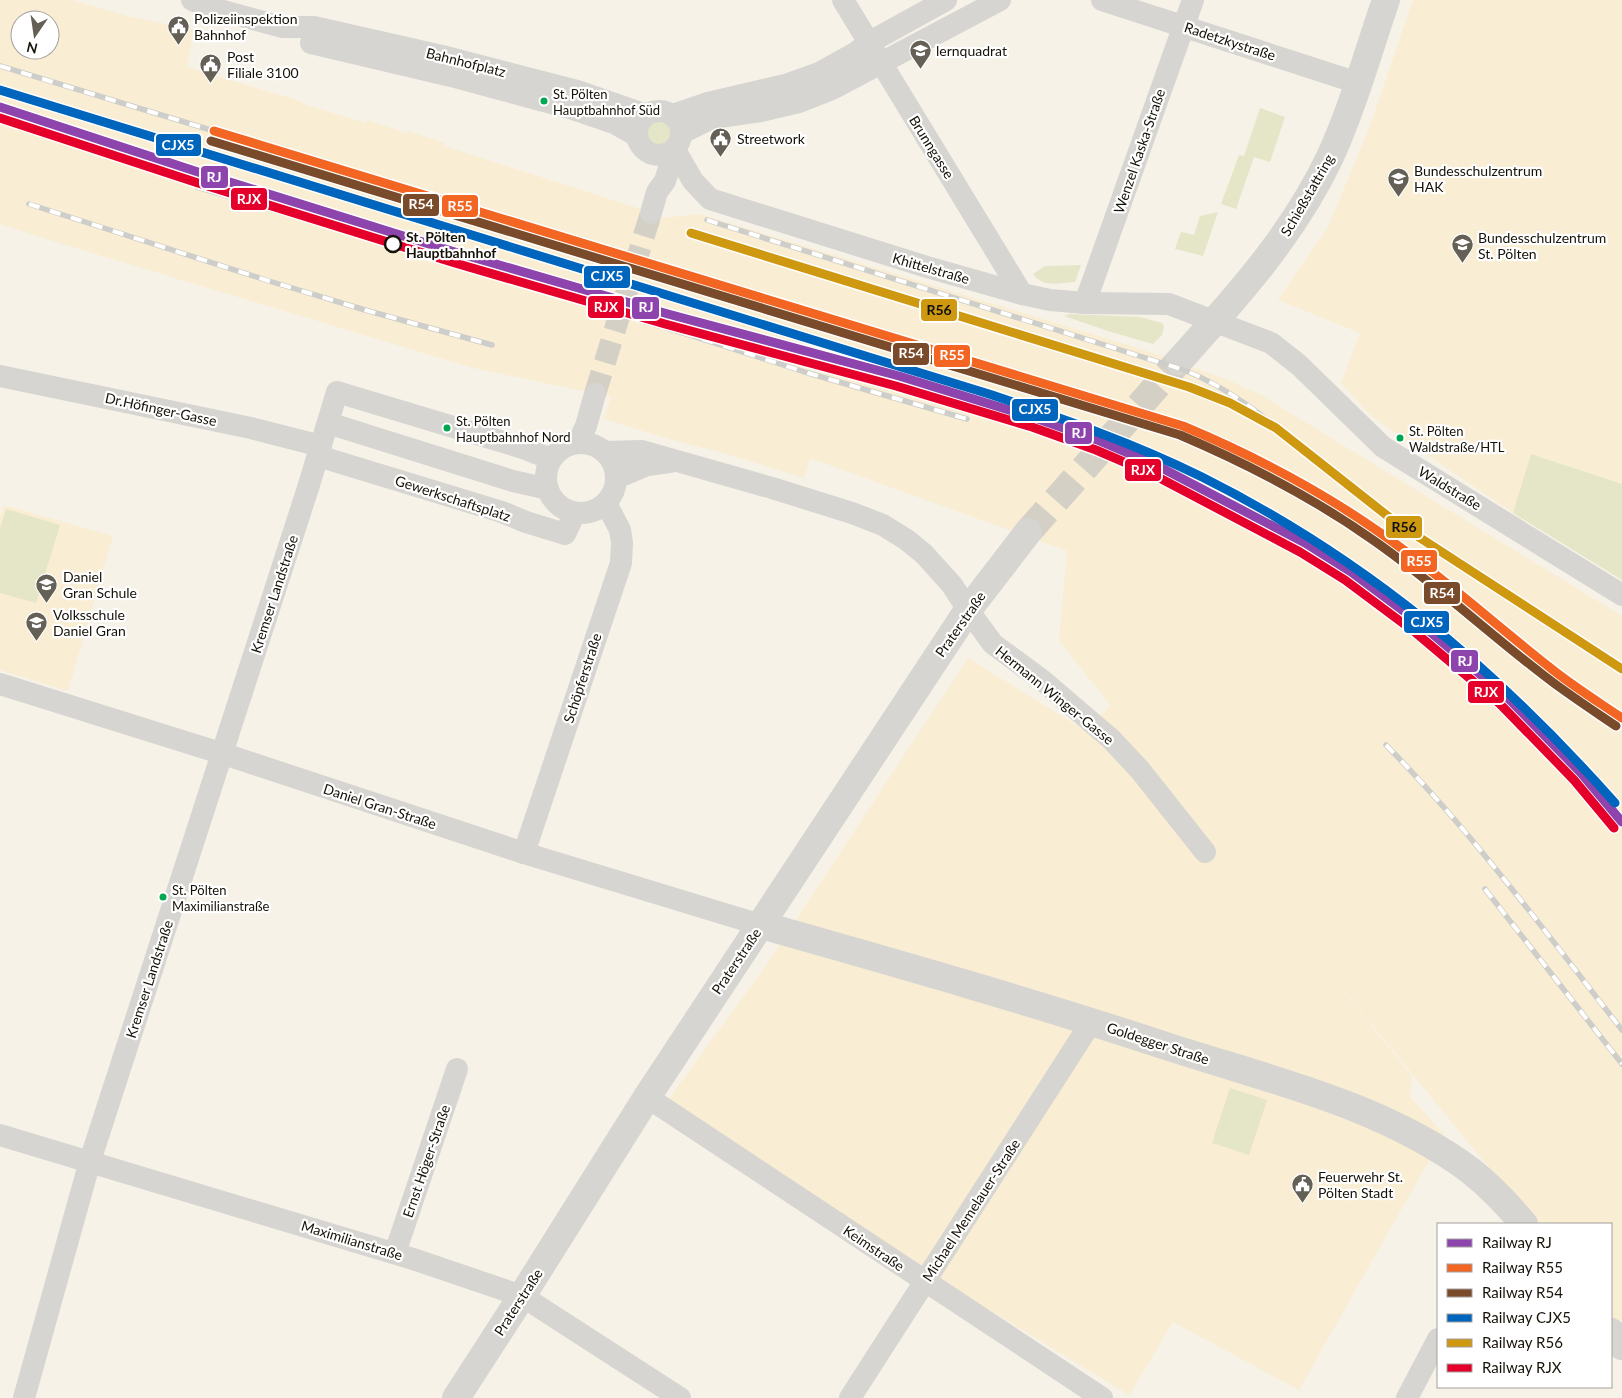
<svg xmlns="http://www.w3.org/2000/svg" width="1622" height="1398" viewBox="0 0 1622 1398" font-family="Lato,sans-serif">
	<style>
		.built { fill: #f9edd3; fill-rule: evenodd }
		.green { fill: #e5e5c7 }
		.lines { fill: none; stroke-linecap: round; stroke-linejoin: round }
		.minor-tunnel { stroke: #d5d0c6; stroke-width: 22; stroke-dasharray: 22 11; stroke-linecap: butt }
		.major-tunnel { stroke: #d5d0c6; stroke-width: 28; stroke-dasharray: 28 14; stroke-linecap: butt }
		.minor { stroke: #d6d5d1; stroke-width: 22 }
		.major { stroke: #d6d5d1; stroke-width: 28 }
		.rail-casing { stroke: #cdcdc9; stroke-width: 5.5 }
		.rail { stroke: #fff; stroke-width: 4; stroke-dasharray: 11; stroke-linecap: butt }
		.rail-1-casing { stroke: #fff; stroke-width: 12 }
		.rail-2-casing { stroke: #fff; stroke-width: 12 }
		.rail-3-casing { stroke: #fff; stroke-width: 12 }
		.rail-4-casing { stroke: #fff; stroke-width: 12 }
		.rail-5-casing { stroke: #fff; stroke-width: 12 }
		.rail-6-casing { stroke: #fff; stroke-width: 12 }
		.rail-1 { stroke: #8e44ad; stroke-width: 9 }
		.rail-2 { stroke: #f26522; stroke-width: 9 }
		.rail-3 { stroke: #7a4b2a; stroke-width: 9 }
		.rail-4 { stroke: #0065bd; stroke-width: 9 }
		.rail-5 { stroke: #cf9811; stroke-width: 9 }
		.rail-6 { stroke: #e4002b; stroke-width: 9 }
		.bus-dot { fill: #00a651; stroke: #fff; stroke-width: 2 }
		.stop-dot { fill: #fff; stroke: #171208; stroke-width: 2.5 }
		.labels { text-anchor: middle; dominant-baseline: central; stroke-width: 4.5; stroke-linejoin: round; paint-order: stroke }
		.bus-label { font-size: 13px; fill: #171208; stroke: #fff; text-anchor: start }
		.poi-label { font-size: 14px; fill: #171208; stroke: #fff; text-anchor: start }
		.street-label { font-size: 14px; fill: #171208; stroke: #fff }
		.stop-label { font-size: 14px; font-weight: bold; fill: #171208; stroke: #fff; text-anchor: start }
		.line-badge { stroke: #fff; stroke-width: 2 }
		.badge-label { font-size: 14px; text-anchor: middle; font-weight: bold; fill: #fff }
		.pale-badge-label { font-size: 14px; text-anchor: middle; font-weight: bold; fill: #111 }
	</style>
	<rect width="100%" height="100%" fill="#f7f2e7"/>
	<g class="built">
		<path d="M 0,0 L 72,0 L 131,17 L 194,30 L 187,67 L 303,102 L 303,104 L 366,123 L 367,120 L 407,133 L 408,131 L 445,143 L 444,146 L 638,208 L 664,218 L 700,214 L 1147,351 L 1231,381 L 1261,395 L 1622,616 L 1622,1330 L 1611,1316 L 1611,1224 L 1535,1224 L 1280,912 L 1412,1076 L 1410,1097 L 1444,1134 L 1299,1390 L 1173,1322 L 1129,1395 L 947,1284 L 668,1100 L 765,967 L 968,658 L 1084,730 L 1111,706 L 1059,641 L 1067,551 L 810,458 L 804,478 L 720,452 L 676,441 L 604,419 L 611,397 L 473,368 L 46,239 L 0,224 ZM 20,20 L 50,20 L 50,50 L 20,50 Z"/>
		<polygon points="1413,0 1622,0 1622,484 1532,454 1513,513 1417,448 1370,415 1341,383 1360,333 1278,300 1328,227 1370,126"/>
		<polygon points="4,505 113,536 68,691 0,670 0,517"/>
	</g>
	<g class="green">
		<polygon points="1260,108 1285,117 1270,162 1254,157 1236,209 1221,204 1239,155 1244,156"/>
		<circle cx="659" cy="133" r="12"/>
		<polygon points="1218,212 1203,256 1175,249 1181,232 1194,235 1200,216"/>
		<path d="M 1081,265 L 1075,282 C 1059,283 1043,288 1033,274 L 1045,266 Z"/>
		<polygon points="1070,314 1140,317 1162,323 1164,326 1162,335 1153,344 1111,332 1064,316"/>
		<polygon points="1531,454 1622,484 1622,580 1513,513"/>
		<polygon points="6,509 60,525 36,603 0,593 0,529"/>
		<polygon points="1230,1088 1267,1100 1249,1155 1212,1143"/>
	</g>
	<g class="lines">
		<polyline class="minor-tunnel" points="595,394 651,213"/>
		<polyline class="major-tunnel" points="1028,532 1179,361"/>
		<g class="minor">
			<polyline points="192,0 212,8 282,27 314,27 442,56 577,91 646,115"/>
			<polyline points="843,0 1022,294"/>
			<polyline points="1102,0 1358,83"/>
			<polyline points="311,43 451,76 573,109 614,123 637,136"/>
			<circle cx="659" cy="133" r="22"/>
			<polyline points="673,115 708,103 785,85 819,73 855,53 870,42 946,0"/>
			<polyline points="682,133 712,118 761,111 799,102 832,89 1000,0"/>
			<polyline points="675,150 693,181 710,199 927,267 1022,294 1050,300 1085,303 1169,304 1271,343 1299,365 1383,447 1622,595"/>
			<polyline points="651,213 657,192 665,181 669,168 672,152"/>
			<polyline points="1085,303 1193,0"/>
			<polyline points="0,376 251,428 321,446"/>
			<polyline points="328,423 513,481 548,489"/>
			<polyline points="578,443 586,426 595,394"/>
			<circle cx="581" cy="478" r="35"/>
			<polyline points="604,452 642,451 772,488 852,513 883,525 907,540 924,554 952,585 968,610 993,644 1042,680 1111,739 1140,770 1205,852"/>
			<polyline points="318,456 502,512 526,522 565,534 575,513"/>
			<polyline points="616,478 647,465 670,462"/>
			<polyline points="0,684 230,756 524,853 761,925"/>
			<polyline points="524,853 621,563 622,543 620,530 606,503"/>
			<polyline points="647,1097 1102,1398"/>
			<polyline points="0,1135 413,1259 522,1296 680,1398"/>
			<polyline points="395,1253 457,1069"/>
			<polyline points="24,1398 90,1161 308,488 337,392 523,448 551,459"/>
			<polyline points="850,1398 1092,1021"/>
			<polyline points="1407,1398 1438,1339"/>
		</g>
		<g class="major">
			<path d="M 1179,361 C 1236,298 1293,235 1330,157 C 1353,107 1368,52 1386,0"/>
			<path d="M 761,925 C 899,964 1036,1003 1172,1048 C 1275,1081 1384,1106 1471,1171 C 1491,1187 1508,1205 1524,1224"/>
			<polyline points="1611,1332 1622,1346"/>
			<polyline points="456,1398 522,1296 647,1097 968,610 1028,532"/>
		</g>
		<defs>
			<g id="rail">
				<polyline points="0,66 214,131"/>
				<polyline points="197,187 693,336 808,373 967,419"/>
				<polyline points="29,204 269,281 365,310 492,345"/>
				<path d="M 707,220 L 1184,370 C 1227,387 1262,415 1298,444"/>
				<path d="M 1386,745 C 1473,833 1546,933 1622,1030"/>
				<polyline points="1485,889 1622,1064"/>
			</g>
		</defs>
		<use href="#rail" class="rail-casing"/>
		<use href="#rail" class="rail"/>
		<defs>
			<polyline id="rail-1" points="0,107 201,173 458,253 668,314 899,376 1035,418 1100,441 1156,465 1305,543 1351,572 1422,625 1507,697 1581,773 1622,822"/>
			<path id="rail-2" d="M 214,131 L 1183,426 C 1252,455 1318,489 1379,532 C 1438,573 1491,621 1548,666 C 1571,685 1597,701 1622,718"/>
			<path id="rail-3" d="M 211,141 L 1180,435 C 1248,464 1312,497 1373,540 C 1432,581 1485,630 1542,674 C 1566,693 1591,709 1616,726"/>
			<path id="rail-4" d="M 0,90 L 989,394 C 1061,418 1133,443 1202,477 C 1364,558 1494,667 1615,803"/>
			<polyline id="rail-5" points="691,233 1189,387 1230,403 1276,428 1394,521 1622,669"/>
			<polyline id="rail-6" points="0,118 198,183 455,263 665,324 896,386 1032,427 1096,450 1152,474 1300,552 1345,580 1416,633 1500,704 1574,780 1614,828"/>
		</defs>
		<use href="#rail-1" class="rail-1-casing"/>
		<use href="#rail-2" class="rail-2-casing"/>
		<use href="#rail-3" class="rail-3-casing"/>
		<use href="#rail-4" class="rail-4-casing"/>
		<use href="#rail-5" class="rail-5-casing"/>
		<use href="#rail-6" class="rail-6-casing"/>
		<use href="#rail-1" class="rail-1"/>
		<use href="#rail-2" class="rail-2"/>
		<use href="#rail-3" class="rail-3"/>
		<use href="#rail-4" class="rail-4"/>
		<use href="#rail-5" class="rail-5"/>
		<use href="#rail-6" class="rail-6"/>
	</g>
	<defs>
		<symbol id="civic-pin" viewBox="-11 -11 22 30"><path d="M0 17L-7.5 6A9.5 9.5 0 1 1 7.5 6Z" fill="#656056" stroke="#fff"/><path d="M-.6-6.5H3V-4.5H.6V-3L4-1V1h2V6H-6V1h2V-1L-.6-3ZM-1.2 2.5V6h2.4V2.5Z" fill="#fff"/></symbol>
		<symbol id="school-pin" viewBox="-11 -11 22 30"><path d="M0 17L-7.5 6A9.5 9.5 0 1 1 7.5 6Z" fill="#656056" stroke="#fff"/><path d="M0-5L7-2L0 1L-7-2ZM-4 1L0 2.5L4 1V4Q0 6-4 4Z" fill="#fff"/></symbol>
	</defs>
	<g fill-rule="evenodd">
		<use href="#civic-pin" x="166" y="14" width="25" height="34"/>
		<use href="#school-pin" x="908" y="38" width="25" height="34"/>
		<use href="#civic-pin" x="198" y="52" width="25" height="34"/>
		<use href="#civic-pin" x="708" y="126" width="25" height="34"/>
		<use href="#school-pin" x="1386" y="166" width="25" height="34"/>
		<use href="#school-pin" x="1450" y="232" width="25" height="34"/>
		<use href="#school-pin" x="34" y="572" width="25" height="34"/>
		<use href="#school-pin" x="24" y="610" width="25" height="34"/>
		<use href="#civic-pin" x="1290" y="1172" width="25" height="34"/>
	</g>
	<g class="bus-dot">
		<circle cx="544" cy="101" r="4.5"/>
		<circle cx="447" cy="428" r="4.5"/>
		<circle cx="1400" cy="438" r="4.5"/>
		<circle cx="163" cy="897" r="4.5"/>
	</g>
	<circle class="stop-dot" cx="393" cy="244" r="8"/>
	<g class="labels">
		<g class="bus-label">
			<text x="553" y="94">St. Pölten<tspan x="553" dy="16">Hauptbahnhof Süd</tspan></text>
			<text x="456" y="421">St. Pölten<tspan x="456" dy="16">Hauptbahnhof Nord</tspan></text>
			<text x="1409" y="431">St. Pölten<tspan x="1409" dy="16">Waldstraße/HTL</tspan></text>
			<text x="172" y="890">St. Pölten<tspan x="172" dy="16">Maximilianstraße</tspan></text>
		</g>
		<g class="poi-label">
			<text x="194" y="18">Polizeiinspektion<tspan x="194" dy="16">Bahnhof</tspan></text>
			<text x="936" y="50">lernquadrat</text>
			<text x="227" y="56">Post<tspan x="227" dy="16">Filiale 3100</tspan></text>
			<text x="737" y="138">Streetwork</text>
			<text x="1414" y="170">Bundesschulzentrum<tspan x="1414" dy="16">HAK</tspan></text>
			<text x="1478" y="237">Bundesschulzentrum<tspan x="1478" dy="16">St. Pölten</tspan></text>
			<text x="63" y="576">Daniel<tspan x="63" dy="16">Gran Schule</tspan></text>
			<text x="53" y="614">Volksschule<tspan x="53" dy="16">Daniel Gran</tspan></text>
			<text x="1318" y="1176">Feuerwehr St.<tspan x="1318" dy="16">Pölten Stadt</tspan></text>
		</g>
		<g class="street-label">
			<text transform="translate(1230 41) rotate(18)">Radetzkystraße</text>
			<text transform="translate(466 62) rotate(14)">Bahnhofplatz</text>
			<text transform="translate(932 147) rotate(58)">Brunngasse</text>
			<text transform="translate(1139 151) rotate(-71)">Wenzel Kaska-Straße</text>
			<text transform="translate(1307 195) rotate(-60)">Schießstattring</text>
			<text transform="translate(931 268) rotate(16)">Khittelstraße</text>
			<text transform="translate(161 409) rotate(12)">Dr.Höfinger-Gasse</text>
			<text transform="translate(1450 488) rotate(31)">Waldstraße</text>
			<text transform="translate(453 498) rotate(18)">Gewerkschaftsplatz</text>
			<text transform="translate(274 594) rotate(-72)">Kremser Landstraße</text>
			<text transform="translate(960 624) rotate(-55)">Praterstraße</text>
			<text transform="translate(582 678) rotate(-72)">Schöpferstraße</text>
			<text transform="translate(1055 695) rotate(39)">Hermann Winger-Gasse</text>
			<text transform="translate(380 806) rotate(18)">Daniel Gran-Straße</text>
			<text transform="translate(736 961) rotate(-56)">Praterstraße</text>
			<text transform="translate(149 979) rotate(-72)">Kremser Landstraße</text>
			<text transform="translate(1158 1043) rotate(18)">Goldegger Straße</text>
			<text transform="translate(426 1161) rotate(-71)">Ernst Höger-Straße</text>
			<text transform="translate(971 1210) rotate(-57)">Michael Memelauer-Straße</text>
			<text transform="translate(352 1240) rotate(17)">Maximilianstraße</text>
			<text transform="translate(874 1248) rotate(34)">Keimstraße</text>
			<text transform="translate(518 1302) rotate(-57)">Praterstraße</text>
		</g>
		<g class="stop-label">
			<text x="406" y="236">St. Pölten<tspan x="406" dy="16">Hauptbahnhof</tspan></text>
		</g>
	</g>
	<g class="line-badge">
		<rect x="155" y="133" width="47" height="24" rx="5" fill="#0065bd"/>
		<rect x="200" y="165" width="29" height="24" rx="5" fill="#8e44ad"/>
		<rect x="230" y="187" width="38" height="24" rx="5" fill="#e4002b"/>
		<rect x="402" y="193" width="38" height="24" rx="5" fill="#7a4b2a"/>
		<rect x="441" y="194" width="38" height="24" rx="5" fill="#f26522"/>
		<rect x="583" y="265" width="48" height="24" rx="5" fill="#0065bd"/>
		<rect x="587" y="295" width="38" height="24" rx="5" fill="#e4002b"/>
		<rect x="631" y="296" width="29" height="24" rx="5" fill="#8e44ad"/>
		<rect x="920" y="298" width="38" height="24" rx="5" fill="#cf9811"/>
		<rect x="892" y="342" width="38" height="24" rx="5" fill="#7a4b2a"/>
		<rect x="933" y="344" width="38" height="24" rx="5" fill="#f26522"/>
		<rect x="1011" y="398" width="48" height="24" rx="5" fill="#0065bd"/>
		<rect x="1064" y="421" width="29" height="24" rx="5" fill="#8e44ad"/>
		<rect x="1124" y="458" width="38" height="24" rx="5" fill="#e4002b"/>
		<rect x="1385" y="515" width="38" height="24" rx="5" fill="#cf9811"/>
		<rect x="1400" y="549" width="38" height="24" rx="5" fill="#f26522"/>
		<rect x="1423" y="581" width="38" height="24" rx="5" fill="#7a4b2a"/>
		<rect x="1403" y="610" width="47" height="24" rx="5" fill="#0065bd"/>
		<rect x="1450" y="649" width="29" height="24" rx="5" fill="#8e44ad"/>
		<rect x="1467" y="680" width="38" height="24" rx="5" fill="#e4002b"/>
	</g>
	<g class="badge-label">
		<text x="178" y="150">CJX5</text>
		<text x="214" y="182">RJ</text>
		<text x="249" y="204">RJX</text>
		<text x="421" y="209">R54</text>
		<text x="460" y="211">R55</text>
		<text x="607" y="281">CJX5</text>
		<text x="606" y="312">RJX</text>
		<text x="646" y="312">RJ</text>
		<text x="911" y="358">R54</text>
		<text x="952" y="360">R55</text>
		<text x="1035" y="414">CJX5</text>
		<text x="1079" y="438">RJ</text>
		<text x="1143" y="475">RJX</text>
		<text x="1419" y="566">R55</text>
		<text x="1442" y="598">R54</text>
		<text x="1427" y="627">CJX5</text>
		<text x="1465" y="666">RJ</text>
		<text x="1486" y="697">RJX</text>
	</g>
	<g class="pale-badge-label">
		<text x="939" y="315">R56</text>
		<text x="1404" y="532">R56</text>
	</g>
	<rect x="1437" y="1223" width="175" height="165" fill="#ffffff" stroke="#a2a09c"/>
	<rect x="1447" y="1239" width="25" height="8" fill="#8e44ad" stroke="#a2a09c"/>
	<text x="1482" y="1248" font-size="15" fill="#171208">Railway RJ</text>
	<rect x="1447" y="1264" width="25" height="8" fill="#f26522" stroke="#a2a09c"/>
	<text x="1482" y="1273" font-size="15" fill="#171208">Railway R55</text>
	<rect x="1447" y="1289" width="25" height="8" fill="#7a4b2a" stroke="#a2a09c"/>
	<text x="1482" y="1298" font-size="15" fill="#171208">Railway R54</text>
	<rect x="1447" y="1314" width="25" height="8" fill="#0065bd" stroke="#a2a09c"/>
	<text x="1482" y="1323" font-size="15" fill="#171208">Railway CJX5</text>
	<rect x="1447" y="1339" width="25" height="8" fill="#cf9811" stroke="#a2a09c"/>
	<text x="1482" y="1348" font-size="15" fill="#171208">Railway R56</text>
	<rect x="1447" y="1364" width="25" height="8" fill="#e4002b" stroke="#a2a09c"/>
	<text x="1482" y="1373" font-size="15" fill="#171208">Railway RJX</text>
	<g transform="translate(35 35) rotate(193)"><circle r="24" fill="#ffffff" stroke="#a2a09c"/>
	<path d="M0-4L9 19L0 12L-9 19Z" fill="#656056"/>
	<text y="-8" font-size="14" font-weight="bold" text-anchor="middle" fill="#171208">N</text>
	</g>
</svg>
